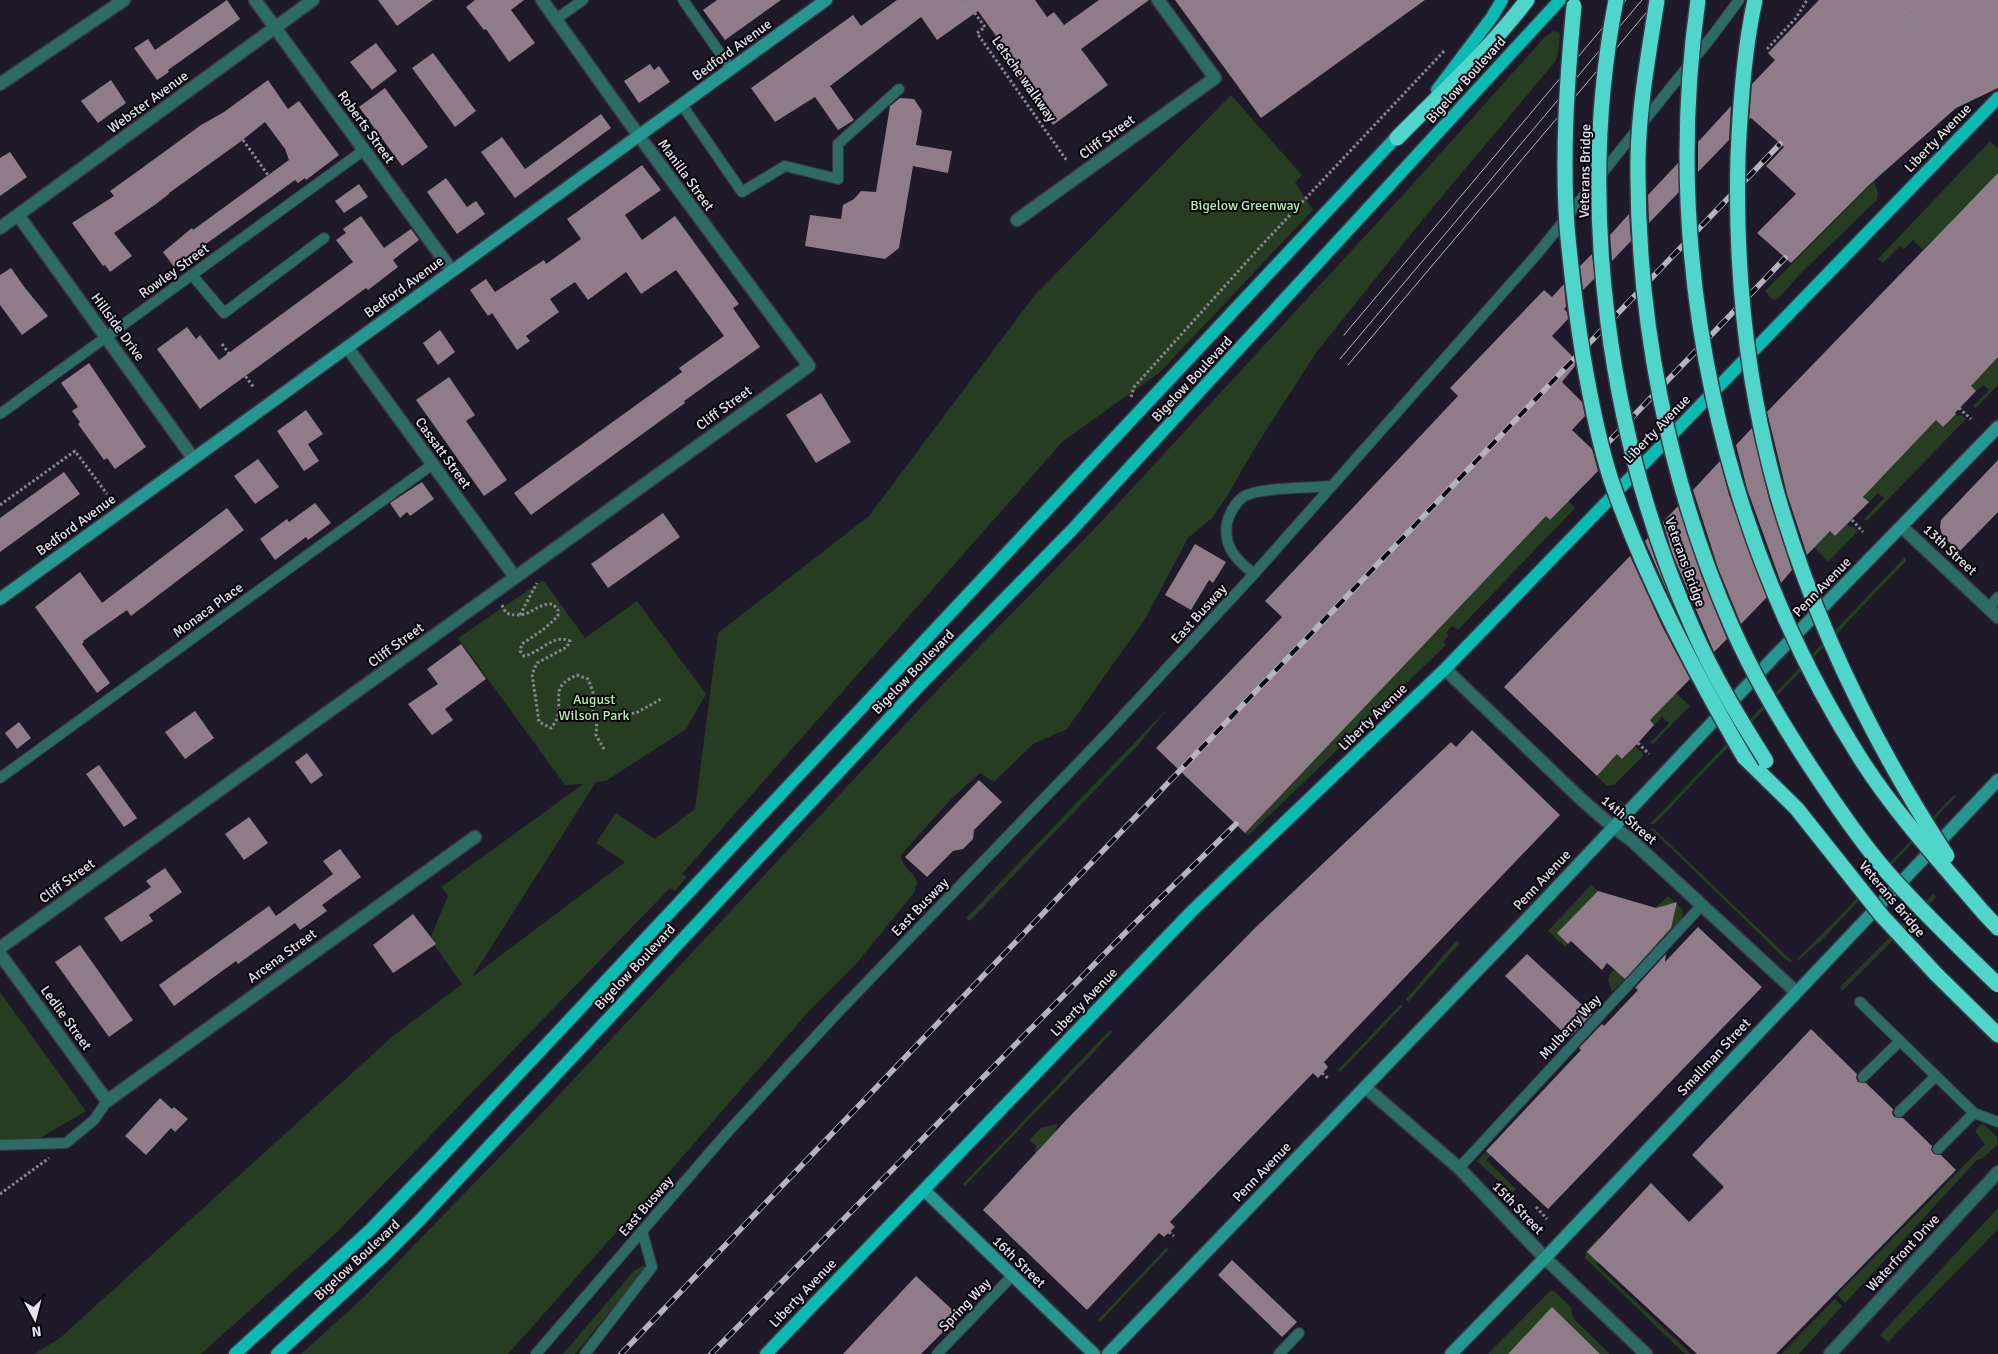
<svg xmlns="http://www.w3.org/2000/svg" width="1998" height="1354" viewBox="0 0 1998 1354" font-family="Signika,sans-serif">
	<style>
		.green { fill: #263d21 }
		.building { fill: #8f7c88 }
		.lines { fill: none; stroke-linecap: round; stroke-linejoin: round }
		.lane-casing { stroke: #3a3644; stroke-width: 12 }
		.street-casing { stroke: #3a3644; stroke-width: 15 }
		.secondary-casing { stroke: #3a3644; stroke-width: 15 }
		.primary-casing { stroke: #3a3644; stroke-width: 15 }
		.highway-casing { stroke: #3a3644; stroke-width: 18 }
		.path { stroke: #898592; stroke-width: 3; stroke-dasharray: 2.5 2.5; stroke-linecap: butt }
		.lane { stroke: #2c6b66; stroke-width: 10 }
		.street { stroke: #2c6b66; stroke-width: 12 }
		.secondary { stroke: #259790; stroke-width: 12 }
		.primary { stroke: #0bbab1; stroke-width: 12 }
		.highway { stroke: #50d5cb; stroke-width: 15 }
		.tram { stroke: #b6b3bf; stroke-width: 1 }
		.rail-casing { stroke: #b6b3bf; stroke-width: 5.5 }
		.rail { stroke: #08060c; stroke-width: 4; stroke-dasharray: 11; stroke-linecap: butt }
		.highway-bridge-casing { stroke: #3a3644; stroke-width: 18; stroke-linecap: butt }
		.highway-bridge { stroke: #50d5cb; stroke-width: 15 }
		.labels { text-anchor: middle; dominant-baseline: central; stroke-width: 4; stroke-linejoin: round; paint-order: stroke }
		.street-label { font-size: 14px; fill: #e5e2ed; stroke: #08060c }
		.park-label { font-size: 14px; fill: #b3eea6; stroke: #08060c }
	</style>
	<rect width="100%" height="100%" fill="#1e1a29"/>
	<g class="green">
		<path d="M 1553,31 L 1560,33 L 1558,55 L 1555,62 L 1428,213 L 1315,354 L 1253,451 L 1226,498 L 1212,518 L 1188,538 L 1145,619 L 1067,729 L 1033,744 L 994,782 L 980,773 L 951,799 L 901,855 C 901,868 915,871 917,883 L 914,893 L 856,964 L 809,1011 L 638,1208 L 508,1354 L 301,1354 L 364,1297 L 544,1111 L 941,686 L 1101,522 L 1413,184 L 1544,38 Z"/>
		<polygon points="1231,95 1302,175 1295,183 1313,210 1159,373 1063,441 682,874 687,877 675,891 670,888 336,1233 201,1354 34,1354 60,1338 393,1036 462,984 430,939 448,896 441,887 583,784 565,785 458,638 543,580 585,638 637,601 706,694 686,729 606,781 596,782 472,977 625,862 596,843 616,813 655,839 695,809 718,633 869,516 1034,296"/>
		<polygon points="1990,141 1998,149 1998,173 1923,250 1913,240 1904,249 1900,246 1883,263 1878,259"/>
		<polygon points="1874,181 1878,193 1877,200 1801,273 1779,298 1775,300 1771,298 1765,291"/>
		<polygon points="1998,357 1998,385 1976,408 1973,406 1989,390 1983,385 1976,391 1971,386"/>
		<polygon points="1956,414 1958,416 1960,415 1966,419 1867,521 1864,519 1884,498 1878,493 1869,502 1863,497 1936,420 1943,427"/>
		<polygon points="1568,501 1575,508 1458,630 1452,626 1446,633 1449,635 1443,642 1446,645 1248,836 1245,833 1546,516 1550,520"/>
		<polygon points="1847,524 1850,527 1852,526 1858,531 1828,562 1814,547 1830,531 1835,536"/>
		<polygon points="1905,557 1906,561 1669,809 1654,824 1650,824"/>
		<polygon points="1676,693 1690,706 1653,744 1650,743 1669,723 1662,717 1654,725 1650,720"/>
		<polygon points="1167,709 1139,744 970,921 966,918"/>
		<polygon points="1635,746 1644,755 1614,785 1607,786 1597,776 1617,754 1623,759"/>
		<polygon points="1957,795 1822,940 1797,961 1797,959 1839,917 1953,796"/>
		<polygon points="1650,828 1654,829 1793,962 1789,962 1784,958"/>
		<polygon points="1591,885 1598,891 1557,933 1568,944 1565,947 1548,931"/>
		<polygon points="1933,894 1936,897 1842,991 1840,987"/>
		<polygon points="1668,896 1683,910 1682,920 1612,992 1608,980 1610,974 1671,905 1667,904 1658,909 1655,908"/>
		<polygon points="1456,941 1460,943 1408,1002 1406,999"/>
		<polygon points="0,992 86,1111 30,1144 0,1145"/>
		<polygon points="1400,1005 1403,1006 1340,1072 1338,1070"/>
		<polygon points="1110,1030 1112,1032 1093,1053 965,1186 963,1184"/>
		<polygon points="1058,1124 1055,1132 1035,1154 1036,1145 1030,1142 1030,1139 1042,1127"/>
		<polygon points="1983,1124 1997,1137 1998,1144 1983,1158 1977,1160 1845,1303 1837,1295 1985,1144 1975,1131 1980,1125"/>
		<polygon points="1486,1151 1491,1155 1486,1160 1516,1189 1512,1193 1477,1161"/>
		<polygon points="1998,1208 1998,1229 1888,1342 1880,1335"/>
		<polygon points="1599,1237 1611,1249 1597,1265 1691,1354 1685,1354 1585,1258 1586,1251"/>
		<polygon points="1167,1247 1169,1249 1100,1322 1098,1320"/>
		<polygon points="644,1265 644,1269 641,1274 575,1354 563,1354 634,1271"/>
		<polygon points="1550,1291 1554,1291 1571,1307 1573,1318 1610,1354 1488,1354"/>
		<polygon points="1835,1299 1842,1306 1799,1354 1781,1354"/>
	</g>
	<g class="building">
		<polygon points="227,0 240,19 168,70 169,72 157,80 134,48 148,39 155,50"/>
		<polygon points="378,0 433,0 397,26"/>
		<polygon points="475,0 524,0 511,10 535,43 509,62 486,29 484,30 466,7"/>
		<polygon points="717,0 781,0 725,40 703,10"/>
		<polygon points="897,0 1035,0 1047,17 1054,12 1064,25 1099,0 1149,0 1081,49 1108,85 1053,125 999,51 1004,47 978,11 937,40 921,17 830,86 854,120 838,130 815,97 775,122 751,88 853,15 861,26"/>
		<polygon points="1175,0 1425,0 1261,118"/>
		<polygon points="1819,0 1998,0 1998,88 1956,108 1869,185 1791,263 1757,233 1796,194 1766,166 1784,147 1751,118 1749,119 1752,84 1775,60 1768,53"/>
		<polygon points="376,43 397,71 372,90 350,62"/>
		<polygon points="433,53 476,111 455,127 412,68"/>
		<polygon points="650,64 654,70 659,66 670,82 639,103 624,81"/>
		<polygon points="111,80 126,103 98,123 81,101"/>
		<polygon points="268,80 288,109 299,101 339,155 306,180 305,178 298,183 295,180 174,267 163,252 192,228 193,230 289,160 285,149 265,122 240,142 169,193 169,194 156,204 114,233 132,256 110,272 105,265 103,266 72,223 114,196 110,191 138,171 201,125 224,112"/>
		<polygon points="385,88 428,147 402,166 359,107"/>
		<polygon points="900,98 914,99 922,111 916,145 952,151 948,173 913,166 899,248 885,259 805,246 810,215 841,219 843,205 854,199 861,191 876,192 890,106"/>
		<polygon points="1731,106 1729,140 1698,172 1698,142"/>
		<polygon points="601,114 611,128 515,198 481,152 502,137 525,169"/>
		<polygon points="10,152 27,177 0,196 0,158"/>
		<polygon points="1679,162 1679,192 1649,223 1648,195"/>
		<polygon points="642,165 661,190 625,215 642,240 675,216 739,304 733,308 760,347 684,401 685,403 531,515 514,493 682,372 679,368 724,336 676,270 641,294 626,272 588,300 575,282 550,299 559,312 526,336 530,341 517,350 492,313 488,316 470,290 486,279 495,292 544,260 546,264 581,239 567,219"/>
		<polygon points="1998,173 1998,357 1971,386 1976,391 1955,413 1956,414 1943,427 1936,420 1863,497 1869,502 1835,536 1830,531 1807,555 1787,494 1767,412"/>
		<polygon points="446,178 467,207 476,201 485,214 457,234 427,192"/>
		<polygon points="359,184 368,197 344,213 335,201"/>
		<polygon points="1629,214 1631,241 1612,261 1610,235"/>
		<polygon points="361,216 384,248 411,229 419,240 393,260 398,267 368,290 366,288 200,409 157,349 187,327 196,339 200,335 219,360 353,262 336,240 346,233 343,229"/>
		<polygon points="1592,254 1595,278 1583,290 1580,266"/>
		<polygon points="11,268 25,288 48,316 22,335 0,305 0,275"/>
		<polygon points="1564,284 1566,307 1564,309 1567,312 1568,319 1552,336 1574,358 1575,366 1562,382 1582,402 1585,416 1572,430 1592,449 1598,471 1550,520 1546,516 1245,833 1156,748 1282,617 1265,601 1458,396 1450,388 1544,290 1552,297"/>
		<polygon points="440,330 455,352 438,365 423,343"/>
		<polygon points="89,363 146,447 115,469 107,458 104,460 78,424 80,422 72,411 78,407 61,383"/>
		<polygon points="449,377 475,415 466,421 507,480 484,496 416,400"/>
		<polygon points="821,393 851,442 816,463 786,415"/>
		<polygon points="306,410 323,434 308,444 319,461 304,471 277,431"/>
		<polygon points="1752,428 1769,499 1792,570 1781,583 1747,489 1736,445"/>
		<polygon points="258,459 279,487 255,504 234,476"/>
		<polygon points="1998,460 1998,512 1959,552 1942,535 1940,527 1941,520"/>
		<polygon points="1720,461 1729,495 1767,597 1741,624 1718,568 1693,490"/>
		<polygon points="64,472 80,494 0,552 0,518"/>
		<polygon points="422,482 434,499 410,516 407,512 400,518 390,503"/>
		<polygon points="315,503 331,523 308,540 306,537 275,560 260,539 287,519 289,522"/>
		<polygon points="1678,506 1701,575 1727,639 1714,652 1672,553 1663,522"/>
		<polygon points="227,508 244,530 131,616 127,610 83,641 84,642 82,644 110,683 97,693 35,607 80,572 102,603"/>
		<polygon points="663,513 680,537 608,588 591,564"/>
		<polygon points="1648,538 1655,559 1673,605 1645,541"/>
		<polygon points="1195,544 1226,562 1213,583 1209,580 1191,610 1165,595"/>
		<polygon points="1630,556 1662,626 1690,679 1650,720 1654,725 1638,743 1622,759 1617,754 1597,776 1504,687"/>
		<polygon points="461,644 486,679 445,709 453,720 432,735 408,704 438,684 427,669"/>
		<polygon points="195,711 214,738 185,759 165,732"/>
		<polygon points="19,722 31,738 17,749 5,733"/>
		<polygon points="1472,730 1560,815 1324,1062 1328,1067 1318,1078 1313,1073 1170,1222 1175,1227 1164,1237 1159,1233 1087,1310 983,1210 1070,1116 1256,927 1451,742 1456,747"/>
		<polygon points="307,753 323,775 311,784 295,762"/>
		<polygon points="99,765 137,818 124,827 86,774"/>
		<polygon points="979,780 1002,802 974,830 973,839 963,849 953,851 927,877 905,857"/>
		<polygon points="249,817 268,843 244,860 225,834"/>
		<polygon points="340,849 361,877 322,905 327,911 300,930 295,923 238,964 236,961 174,1006 159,985 269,906 276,916 333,874 323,861"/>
		<polygon points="165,868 182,892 149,915 153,921 121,942 104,918 151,887 146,881"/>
		<polygon points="1598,891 1656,908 1677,902 1671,928 1625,979 1607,963 1602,970 1571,941 1568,944 1557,933"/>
		<polygon points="413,914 436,944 393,973 373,945"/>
		<polygon points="1698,927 1762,987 1548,1209 1486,1151 1581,1050 1579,1048 1602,1024 1604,1026 1638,990 1635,988 1666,954 1665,962"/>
		<polygon points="80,945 133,1020 109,1037 55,962"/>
		<polygon points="1527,954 1592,1014 1569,1038 1505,976"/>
		<polygon points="1811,1029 1857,1074 1856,1078 1858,1082 1866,1083 1893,1109 1892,1113 1894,1117 1903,1118 1932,1146 1931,1150 1934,1154 1941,1155 1956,1170 1776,1354 1697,1354 1587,1252 1651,1183 1689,1222 1724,1187 1692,1155"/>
		<polygon points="160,1098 172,1109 174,1107 188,1119 175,1132 171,1128 146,1155 125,1136"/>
		<polygon points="1232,1260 1297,1322 1282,1337 1218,1275"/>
		<polygon points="916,1276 959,1316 921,1354 843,1354"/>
		<polygon points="1552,1307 1600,1354 1508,1354"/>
	</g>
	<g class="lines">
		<defs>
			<g id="lane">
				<polyline points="683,0 731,69"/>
				<polyline points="556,19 583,0"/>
				<polyline points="682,105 742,192 785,166 838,179 838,144 899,89"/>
				<polyline points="192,275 224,313 324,238"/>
				<polyline points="0,414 364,150"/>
				<path d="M 1254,574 C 1237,560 1223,548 1227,523 C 1229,514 1235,503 1243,497 C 1258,487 1311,488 1331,486"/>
				<polyline points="1989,608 1998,597"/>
				<polyline points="0,778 433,464"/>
				<polyline points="1860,1002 1974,1113 1998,1122"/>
				<polyline points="1863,1077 1900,1041"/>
				<polyline points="1899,1112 1936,1076"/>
				<polyline points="0,1145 66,1143 94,1120 107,1101"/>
				<polyline points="1938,1149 1974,1113"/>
				<polyline points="1459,1168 1702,905"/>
				<polyline points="536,1354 725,1135 842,1008 1108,732 1254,574 1538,253 1713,35 1739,0"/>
				<polyline points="585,1354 652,1267 642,1231"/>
				<polyline points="937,1354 1012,1276"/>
				<polyline points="1279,1354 1299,1333"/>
			</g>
			<g id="street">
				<polyline points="255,0 452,271"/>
				<polyline points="0,84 124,0"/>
				<polyline points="18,215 193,458"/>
				<polyline points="1017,220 1215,78 1158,0"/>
				<polyline points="0,228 313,0"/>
				<polyline points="347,347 515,577"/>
				<polyline points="1902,527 1998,617"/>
				<polyline points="1445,669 1582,800 1613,827 1630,839 1796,992"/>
				<polyline points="0,948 809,366 639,136 542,0"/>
				<polyline points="0,954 107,1101 475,837"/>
				<polyline points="1365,1087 1459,1168 1545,1258 1646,1354"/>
				<polyline points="1830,1354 1998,1172"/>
			</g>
			<g id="secondary">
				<polyline points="0,599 826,0"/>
				<polyline points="924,1190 1094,1354"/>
				<polyline points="1108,1354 1526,920 1774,657 1998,427"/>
				<polyline points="1451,1354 1545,1258 1998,780"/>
			</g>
			<g id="primary">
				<polyline points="1437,90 1492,17 1502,0"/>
				<polyline points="235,1354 370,1230 439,1159 1403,130"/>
				<polyline points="277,1354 386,1254 419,1221 924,681 1071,531 1560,0"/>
				<polyline points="766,1354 1193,910 1445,669 1998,98"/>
			</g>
			<g id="highway">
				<path d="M 1397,138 C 1441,93 1489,50 1527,0"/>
				<polyline points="1744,757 1797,809"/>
				<polyline points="1983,912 1998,928"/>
				<polyline points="1936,974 1998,1035"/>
			</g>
		</defs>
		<use href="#lane" class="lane-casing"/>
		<use href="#street" class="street-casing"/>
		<use href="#secondary" class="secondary-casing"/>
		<use href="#primary" class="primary-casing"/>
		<use href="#highway" class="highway-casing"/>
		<g class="path">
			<polyline points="954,0 960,8 968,4 985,27 977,33 1067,161"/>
			<polyline points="1905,11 1921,32"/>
			<polyline points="1767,49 1796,18 1807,0"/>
			<polyline points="243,140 268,175"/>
			<polyline points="222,344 254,388"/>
			<polyline points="1131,397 1134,387 1260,247 1445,50"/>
			<polyline points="1959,408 1971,419"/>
			<polyline points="0,505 75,451 107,494"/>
			<polyline points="1852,520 1863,532"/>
			<path d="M 502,605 L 506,613 C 531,621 533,603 553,604 L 558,610 L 558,616 L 544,629 L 522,644 L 520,651 L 524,656 C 540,653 554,633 570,641 L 567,647 L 537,663 L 532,674 L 539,722 L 551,728 C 554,724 558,719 558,714 C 561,692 552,687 577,675 L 588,679 L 593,692 L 590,707 L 597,718 L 596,735 L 605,751"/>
			<polyline points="520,615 537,583"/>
			<polyline points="597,718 636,713 663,698"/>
			<polyline points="1638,743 1649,754"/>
			<polyline points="1322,1073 1329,1079"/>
			<polyline points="0,1194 49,1158"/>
			<polyline points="1536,1207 1547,1219"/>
			<polyline points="1169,1232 1174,1236"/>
		</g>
		<use href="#lane" class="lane"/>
		<use href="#street" class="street"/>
		<use href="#secondary" class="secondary"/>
		<use href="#primary" class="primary"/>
		<use href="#highway" class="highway"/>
		<g class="tram">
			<polyline points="1344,335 1626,0"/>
			<polyline points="1340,359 1642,0"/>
			<polyline points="1348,365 1657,0"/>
		</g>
		<defs>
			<g id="rail">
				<polyline points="1597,454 1785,258"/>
				<polyline points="621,1354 1780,144"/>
				<polyline points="711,1354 1128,930 1236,824"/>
			</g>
		</defs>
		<use href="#rail" class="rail-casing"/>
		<use href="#rail" class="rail"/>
		<defs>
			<g id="highway-bridge">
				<path d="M 1616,0 C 1576,204 1608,439 1693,629 C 1713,675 1739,718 1766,761"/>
				<path d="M 1657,0 C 1649,52 1639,105 1638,158 C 1636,316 1668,482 1732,627 C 1756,682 1788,734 1822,784 C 1842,814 1863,844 1887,872 C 1922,912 1960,948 1998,985"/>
				<path d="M 1698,0 C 1661,261 1720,539 1862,761 C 1896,814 1942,864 1983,912"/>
				<path d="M 1755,0 C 1744,49 1740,107 1738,157 C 1735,270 1747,388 1778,497 C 1815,624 1875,746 1947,856"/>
				<path d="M 1574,6 C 1567,79 1562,154 1567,227 C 1571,270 1576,313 1583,356 C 1590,397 1598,440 1611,480 C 1644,576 1693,669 1744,757"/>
				<polyline points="1797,809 1882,916 1936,974"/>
			</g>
		</defs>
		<use href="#highway-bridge" class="highway-bridge-casing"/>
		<use href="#highway-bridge" class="highway-bridge"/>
	</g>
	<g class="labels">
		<g class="street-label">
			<text transform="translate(732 50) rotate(-36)">Bedford Avenue</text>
			<text transform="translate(1024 79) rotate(55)">Letsche walkway</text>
			<text transform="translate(1466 80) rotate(-48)">Bigelow Boulevard</text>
			<text transform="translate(148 102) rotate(-36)">Webster Avenue</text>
			<text transform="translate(366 127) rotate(54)">Roberts Street</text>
			<text transform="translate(1107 137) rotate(-36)">Cliff Street</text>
			<text transform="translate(1938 138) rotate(-46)">Liberty Avenue</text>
			<text transform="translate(1585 171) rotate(-89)">Veterans Bridge</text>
			<text transform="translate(686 175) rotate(54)">Manilla Street</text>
			<text transform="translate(174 271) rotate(-36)">Rowley Street</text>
			<text transform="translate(404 287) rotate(-36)">Bedford Avenue</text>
			<text transform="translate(118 327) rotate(54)">Hillside Drive</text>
			<text transform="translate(1192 379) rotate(-47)">Bigelow Boulevard</text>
			<text transform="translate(724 408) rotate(-36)">Cliff Street</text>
			<text transform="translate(1657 429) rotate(-46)">Liberty Avenue</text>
			<text transform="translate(443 453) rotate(54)">Cassatt Street</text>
			<text transform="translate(76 525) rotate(-36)">Bedford Avenue</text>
			<text transform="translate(1950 550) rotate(43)">13th Street</text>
			<text transform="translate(1685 562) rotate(70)">Veterans Bridge</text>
			<text transform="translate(1822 587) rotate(-46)">Penn Avenue</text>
			<text transform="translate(208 610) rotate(-36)">Monaca Place</text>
			<text transform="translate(1199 614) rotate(-48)">East Busway</text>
			<text transform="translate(396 645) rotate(-36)">Cliff Street</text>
			<text transform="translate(913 672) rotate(-46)">Bigelow Boulevard</text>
			<text transform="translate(1373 717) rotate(-44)">Liberty Avenue</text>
			<text transform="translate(1629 820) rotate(40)">14th Street</text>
			<text transform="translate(1542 880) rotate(-47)">Penn Avenue</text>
			<text transform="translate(67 881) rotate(-36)">Cliff Street</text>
			<text transform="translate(1892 899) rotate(50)">Veterans Bridge</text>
			<text transform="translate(920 907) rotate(-46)">East Busway</text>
			<text transform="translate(282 956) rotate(-36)">Arcena Street</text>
			<text transform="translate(635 967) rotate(-47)">Bigelow Boulevard</text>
			<text transform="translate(1084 1002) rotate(-46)">Liberty Avenue</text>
			<text transform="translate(66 1018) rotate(54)">Ledlie Street</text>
			<text transform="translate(1570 1027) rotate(-47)">Mulberry Way</text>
			<text transform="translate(1714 1057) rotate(-47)">Smallman Street</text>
			<text transform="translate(1262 1172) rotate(-46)">Penn Avenue</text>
			<text transform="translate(646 1206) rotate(-49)">East Busway</text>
			<text transform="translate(1518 1208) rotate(46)">15th Street</text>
			<text transform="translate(1903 1253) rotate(-47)">Waterfront Drive</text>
			<text transform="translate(357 1260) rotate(-43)">Bigelow Boulevard</text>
			<text transform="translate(1019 1262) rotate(44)">16th Street</text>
			<text transform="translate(803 1293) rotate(-46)">Liberty Avenue</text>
			<text transform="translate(965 1305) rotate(-46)">Spring Way</text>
		</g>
		<g class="park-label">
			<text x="1245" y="205">Bigelow Greenway</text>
			<text x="594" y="699">August<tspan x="594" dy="16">Wilson Park</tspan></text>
		</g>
	</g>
	<g transform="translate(35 1319) rotate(173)" stroke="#08060c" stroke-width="4" paint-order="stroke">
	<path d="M0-4L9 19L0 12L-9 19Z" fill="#e5e2ed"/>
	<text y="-8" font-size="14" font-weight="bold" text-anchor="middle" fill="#e5e2ed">N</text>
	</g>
</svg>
